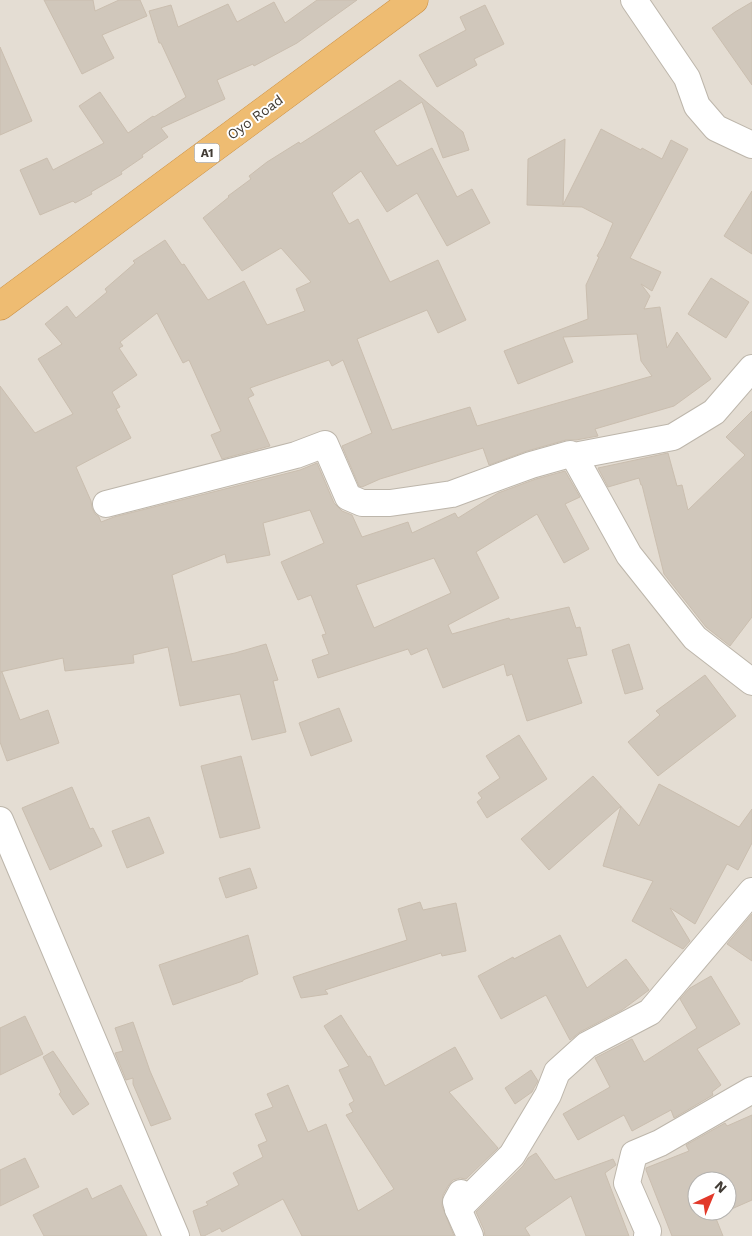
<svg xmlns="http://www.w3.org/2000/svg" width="752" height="1236" viewBox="0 0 752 1236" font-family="'Work Sans',sans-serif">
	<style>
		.residential { fill: #e4ddd3; fill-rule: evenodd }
		.building { fill: #d0c7bb; stroke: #cabeaf; fill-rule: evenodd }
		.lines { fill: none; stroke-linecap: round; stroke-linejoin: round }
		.minor-casing { stroke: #bdb6ab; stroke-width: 28 }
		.highway-casing { stroke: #cb9044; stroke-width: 29 }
		.minor { stroke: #fff; stroke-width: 26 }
		.highway { stroke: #eebc72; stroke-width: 28 }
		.labels { text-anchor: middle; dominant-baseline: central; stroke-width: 4; stroke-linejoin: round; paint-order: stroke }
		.shield { fill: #fff; stroke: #7b7672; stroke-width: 1 }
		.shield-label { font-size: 12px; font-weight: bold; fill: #423c35 }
		.street-label { font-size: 14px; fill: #423c35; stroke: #fff }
	</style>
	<rect width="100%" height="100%" fill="#f0ece5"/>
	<path class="residential" d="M 0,0 L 752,0 L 752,1236 L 0,1236 ZM 697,1181 L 727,1181 L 727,1211 L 697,1211 Z"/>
	<g class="building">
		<polygon points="44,0 93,0 95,11 119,0 140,0 147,16 102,35 114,58 82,74"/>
		<polygon points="317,0 357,0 297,43 254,66 253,64 217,80 225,99 161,128 168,137 142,155 143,157 121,172 122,174 91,192 92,194 75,203 73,201 40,215 20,170 47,158 53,170 104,143 79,106 100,92 128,133 153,116 154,117 186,97 161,43 159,43 149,11 171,5 178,27 228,4 237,22 274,2 285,23"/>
		<polygon points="752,2 752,85 712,28 735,12"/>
		<polygon points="485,5 504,44 474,59 477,65 437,87 419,55 466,30 460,17"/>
		<polygon points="0,47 32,121 0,135"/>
		<path d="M 400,80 L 463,132 L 469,150 L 443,158 L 422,102 L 374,131 L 397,166 L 432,148 L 457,197 L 472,189 L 490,223 L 447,246 L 417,193 L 387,212 L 361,171 L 332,193 L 349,224 L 358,219 L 390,282 L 438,260 L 466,320 L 438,333 L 427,310 L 357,339 L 392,430 L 470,407 L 477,426 L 652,376 L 641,361 L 637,334 L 563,337 L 573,362 L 518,384 L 504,351 L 588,319 L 586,285 L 599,257 L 597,256 L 603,246 L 613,223 L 582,207 L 527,205 L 528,159 L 565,139 L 563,205 L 601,129 L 641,150 L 642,148 L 662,159 L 671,140 L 688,149 L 630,258 L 661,272 L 652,291 L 641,284 L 650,296 L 644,309 L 660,307 L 667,348 L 677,332 L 711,379 L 674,406 L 595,429 L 598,436 L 576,440 L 566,440 L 527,451 L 489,465 L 483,448 L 380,479 L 362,487 L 359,486 L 342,446 L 372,433 L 343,360 L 332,366 L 329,360 L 250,388 L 254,395 L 248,398 L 270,446 L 222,459 L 211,435 L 221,431 L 189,360 L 183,363 L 157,313 L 120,342 L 123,346 L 119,348 L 137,375 L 112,392 L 120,407 L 116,409 L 131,438 L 76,467 L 91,501 L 92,508 L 95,514 L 99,517 L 101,522 L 114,517 L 300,470 L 317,463 L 334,503 L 342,511 L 352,515 L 362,537 L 408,522 L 412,533 L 455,513 L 458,518 L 498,493 L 536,479 L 565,471 L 580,497 L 565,504 L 589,549 L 564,563 L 537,514 L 476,552 L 499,598 L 448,625 L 452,634 L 509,618 L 510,620 L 569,607 L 576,628 L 580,627 L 587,655 L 567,659 L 582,703 L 527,721 L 512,674 L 507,676 L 504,664 L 443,688 L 427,648 L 411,655 L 408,649 L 318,678 L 312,660 L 329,654 L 322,635 L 326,634 L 311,595 L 298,600 L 281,562 L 324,543 L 310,510 L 263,523 L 270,555 L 227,563 L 225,554 L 172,575 L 192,662 L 235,653 L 266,644 L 278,680 L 273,681 L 286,732 L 252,740 L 240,694 L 180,706 L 168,647 L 133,655 L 134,663 L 65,671 L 63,658 L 0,672 L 0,386 L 35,433 L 73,414 L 38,359 L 62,344 L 45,324 L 67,306 L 76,318 L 107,292 L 105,289 L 135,263 L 133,261 L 165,240 L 182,265 L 184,264 L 208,300 L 244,281 L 267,325 L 305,311 L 296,289 L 311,282 L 281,248 L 242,271 L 203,218 L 229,197 L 228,196 L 251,179 L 249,176 L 267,162 L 299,142 L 300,144 ZM 434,558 L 451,593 L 374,628 L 356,585 Z"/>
		<polygon points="752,191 752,254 724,236"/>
		<polygon points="711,278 749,302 726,338 688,314"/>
		<polygon points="752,411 752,617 730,646 706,627 664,574 642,485 641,485 639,478 608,487 598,468 668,453 677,486 682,485 688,510 745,455 726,437"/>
		<polygon points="629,644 643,689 625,694 612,650"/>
		<polygon points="2,672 20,720 48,710 59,743 7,761 0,742 0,673"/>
		<polygon points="705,675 736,716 658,776 628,742 660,715 656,711"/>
		<polygon points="339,708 352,741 311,756 299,723"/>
		<polygon points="519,735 547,779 487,818 477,802 482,798 478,793 500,778 486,756"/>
		<polygon points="241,756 260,828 220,838 201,766"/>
		<polygon points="593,776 639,826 659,784 739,827 752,809 752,843 738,870 727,864 695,924 670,908 690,941 683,949 632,921 653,881 603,866 621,806 549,870 521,839"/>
		<polygon points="72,787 90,829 93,828 102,846 50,870 22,808"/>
		<polygon points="149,817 164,853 127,868 112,831"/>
		<polygon points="250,868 257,888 226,898 219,878"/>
		<polygon points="420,902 423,910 456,903 466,951 442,956 441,953 325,990 328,994 301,998 293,977 407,940 398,909"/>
		<polygon points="752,914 752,961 727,944"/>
		<polygon points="248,935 258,974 243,980 243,981 173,1005 159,965"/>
		<polygon points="560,935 587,988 626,959 649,990 622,1010 580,1032 570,1040 546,995 501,1019 478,976 513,957 514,959"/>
		<polygon points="711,976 740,1024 697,1049 721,1085 712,1092 713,1095 674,1118 671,1110 632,1131 624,1115 578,1140 563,1114 610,1087 595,1058 632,1039 644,1062 697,1028 680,999 690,988"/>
		<polygon points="341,1015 368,1057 370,1056 385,1086 455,1047 473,1079 449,1092 498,1148 466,1179 460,1178 453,1180 448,1186 443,1195 442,1206 454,1236 302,1236 283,1199 222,1232 220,1228 204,1236 201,1236 193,1211 208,1205 206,1202 239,1185 233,1173 263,1157 258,1145 267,1141 255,1114 273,1107 267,1094 288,1085 308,1132 326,1124 358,1211 394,1189 346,1115 353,1112 349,1104 354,1101 339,1070 349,1066 324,1026"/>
		<polygon points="25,1016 43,1054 0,1075 0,1028"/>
		<polygon points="133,1022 150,1071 171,1119 151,1126 133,1084 133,1078 126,1080 115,1053 123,1051 115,1028"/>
		<polygon points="53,1051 89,1104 73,1115 59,1094 61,1092 43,1057"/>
		<polygon points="531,1070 538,1081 534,1088 532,1092 515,1104 505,1088"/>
		<polygon points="752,1115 752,1200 727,1211 727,1181 697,1181 697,1211 726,1211 715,1216 723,1236 672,1236 646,1170 646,1168 689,1151 686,1145 725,1123 727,1126"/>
		<polygon points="536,1153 555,1180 613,1159 616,1165 605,1173 629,1236 586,1236 571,1196 525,1228 530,1236 485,1236 484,1230 476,1212 523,1166 528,1158"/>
		<polygon points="25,1158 39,1187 0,1206 0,1170"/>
		<polygon points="121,1185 147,1236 44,1236 33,1215 87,1188 92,1199"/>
	</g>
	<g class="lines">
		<defs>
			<g id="minor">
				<polyline points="634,0 687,78 697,106 716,128 752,145"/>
				<polyline points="574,456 629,555 695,638 752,682"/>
				<polyline points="106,504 296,455 325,444 348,497 362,503 390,503 452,494 531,465 570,454 574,456 673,437 714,412 752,368"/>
				<polyline points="0,820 176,1236"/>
				<polyline points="461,1193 456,1202 458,1209 470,1236"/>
				<polyline points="458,1209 512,1155 548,1095 557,1072 587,1045 650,1012 752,891"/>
				<polyline points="647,1236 648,1231 627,1183 634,1154 660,1143 752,1090"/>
			</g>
			<polyline id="highway" points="0,306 414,0"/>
		</defs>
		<use href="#minor" class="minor-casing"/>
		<use href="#highway" class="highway-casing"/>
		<use href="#minor" class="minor"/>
		<use href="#highway" class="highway"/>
	</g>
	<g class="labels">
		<rect class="shield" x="194.5" y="143.5" width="25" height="19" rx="4"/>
		<g class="shield-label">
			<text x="207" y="153">A1</text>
		</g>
		<g class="street-label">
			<text transform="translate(255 117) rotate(-36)">Oyo Road</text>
		</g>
	</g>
	<g transform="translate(712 1196) rotate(44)"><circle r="24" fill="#ffffff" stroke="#b3b1ae"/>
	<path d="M0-4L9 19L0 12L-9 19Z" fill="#e2392a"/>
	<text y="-8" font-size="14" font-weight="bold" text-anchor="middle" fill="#423c35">N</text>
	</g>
</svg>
